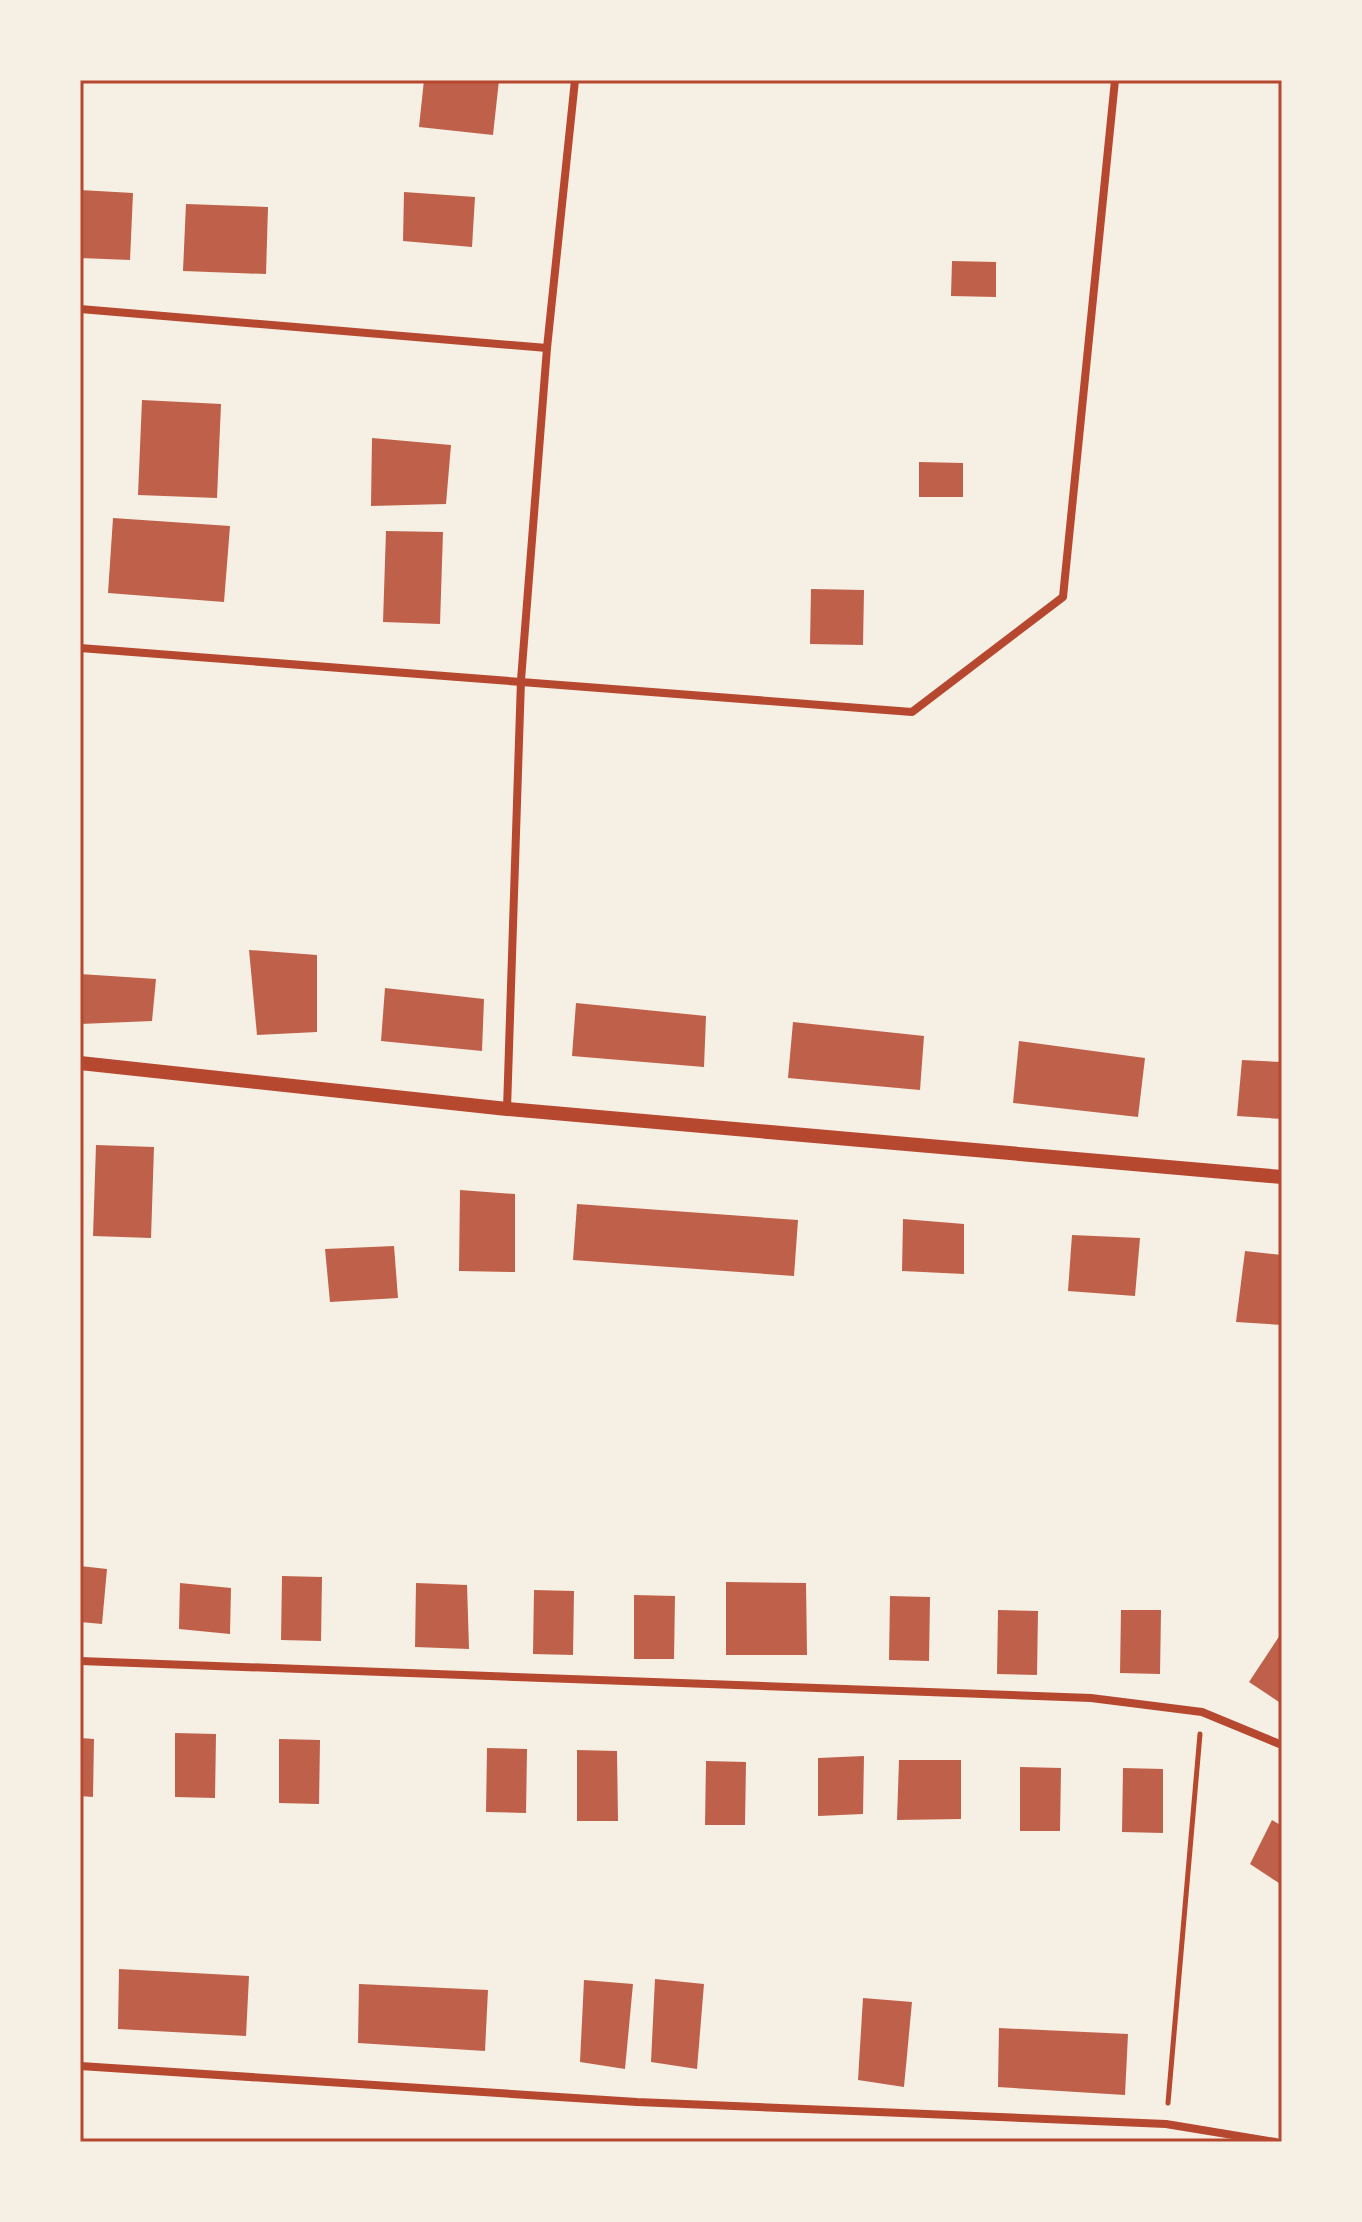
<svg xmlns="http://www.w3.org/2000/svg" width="1362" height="2222" viewBox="0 0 1362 2222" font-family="'DejaVu Sans',sans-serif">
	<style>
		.building { fill: #bf614a }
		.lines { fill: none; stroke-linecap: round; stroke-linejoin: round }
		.path { stroke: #b5482f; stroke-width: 5 }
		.minor { stroke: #b5482f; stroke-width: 8 }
		.tertiary { stroke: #b5482f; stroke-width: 14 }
		.neatline { fill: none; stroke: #b5482f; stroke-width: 3 }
	</style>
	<rect width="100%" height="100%" fill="#f6efe4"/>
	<g class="building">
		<polygon points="424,80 499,80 493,135 419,127"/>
		<polygon points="80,190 133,193 130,260 80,258"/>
		<polygon points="404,192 475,197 472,247 403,241"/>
		<polygon points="186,204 268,207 266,274 183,271"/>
		<polygon points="952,261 996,262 996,297 951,296"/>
		<polygon points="142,400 221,404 217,498 138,495"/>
		<polygon points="372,438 451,445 446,504 371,506"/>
		<polygon points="919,462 963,463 963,497 919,497"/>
		<polygon points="113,518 230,526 224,602 108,593"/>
		<polygon points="386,531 443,532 440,624 383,622"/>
		<polygon points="811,589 864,590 863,645 810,644"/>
		<polygon points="249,950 317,955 317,1032 257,1035"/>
		<polygon points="80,974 156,979 152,1021 80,1024"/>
		<polygon points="385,988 484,999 482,1051 381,1041"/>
		<polygon points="576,1003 706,1016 704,1067 572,1056"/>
		<polygon points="793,1022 924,1036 920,1090 788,1078"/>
		<polygon points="1019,1041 1145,1058 1138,1117 1013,1103"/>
		<polygon points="1242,1060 1282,1062 1282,1119 1237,1116"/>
		<polygon points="96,1145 154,1147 151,1238 93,1236"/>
		<polygon points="460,1190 515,1194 515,1272 459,1271"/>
		<polygon points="577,1204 798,1220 794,1276 573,1260"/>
		<polygon points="903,1219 964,1224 964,1274 902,1271"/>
		<polygon points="1072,1235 1140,1238 1135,1296 1068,1291"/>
		<polygon points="394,1246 398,1298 330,1302 325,1249"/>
		<polygon points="1245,1251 1282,1255 1282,1325 1236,1322"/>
		<polygon points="80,1566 107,1569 102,1624 80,1622"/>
		<polygon points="282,1576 322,1577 321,1641 281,1640"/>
		<polygon points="726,1582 806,1583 807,1655 726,1655"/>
		<polygon points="180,1583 231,1588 230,1634 179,1629"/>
		<polygon points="416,1583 467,1585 469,1649 415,1647"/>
		<polygon points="534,1590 574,1591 573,1655 533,1654"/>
		<polygon points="634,1595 675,1596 674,1659 634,1659"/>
		<polygon points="890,1596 930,1597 929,1661 889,1660"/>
		<polygon points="998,1610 1038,1611 1037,1675 997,1674"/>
		<polygon points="1121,1610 1161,1610 1160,1674 1120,1673"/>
		<polygon points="1282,1632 1282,1704 1249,1682"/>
		<polygon points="175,1733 216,1734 215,1798 175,1797"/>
		<polygon points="80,1738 94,1739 93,1797 80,1796"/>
		<polygon points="279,1739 320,1740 319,1804 279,1803"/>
		<polygon points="487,1748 527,1749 526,1813 486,1812"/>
		<polygon points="577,1750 617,1751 618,1821 577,1821"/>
		<polygon points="864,1756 863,1814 818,1816 818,1758"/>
		<polygon points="899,1760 961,1760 961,1819 897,1820"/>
		<polygon points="706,1761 746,1762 745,1825 705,1825"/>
		<polygon points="1020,1767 1061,1768 1060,1831 1020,1831"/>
		<polygon points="1123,1768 1163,1769 1163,1833 1122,1832"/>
		<polygon points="1272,1820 1282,1826 1282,1885 1250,1864"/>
		<polygon points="119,1969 249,1976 246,2036 118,2029"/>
		<polygon points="655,1979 704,1984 697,2069 651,2062"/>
		<polygon points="584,1980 633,1984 625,2069 580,2062"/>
		<polygon points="359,1984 488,1990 485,2051 358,2043"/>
		<polygon points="863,1998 912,2002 904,2087 858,2080"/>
		<polygon points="999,2028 1128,2034 1125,2095 998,2087"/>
	</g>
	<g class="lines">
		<polyline class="path" points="1168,2103 1200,1734"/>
		<g class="minor">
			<polyline points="80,309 547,348"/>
			<polyline points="80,648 912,712 1063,597 1115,80"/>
			<polyline points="507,1109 521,680 547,348 575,80"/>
			<polyline points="80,1661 1091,1698 1202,1712 1282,1745"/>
			<polyline points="80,2066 637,2102 1166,2124 1275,2142"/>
		</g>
		<polyline class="tertiary" points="80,1063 507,1109 1282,1177"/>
	</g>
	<rect width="1362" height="2222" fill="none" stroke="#f6efe4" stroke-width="164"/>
	<rect x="82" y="82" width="1198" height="2058" class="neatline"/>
</svg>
